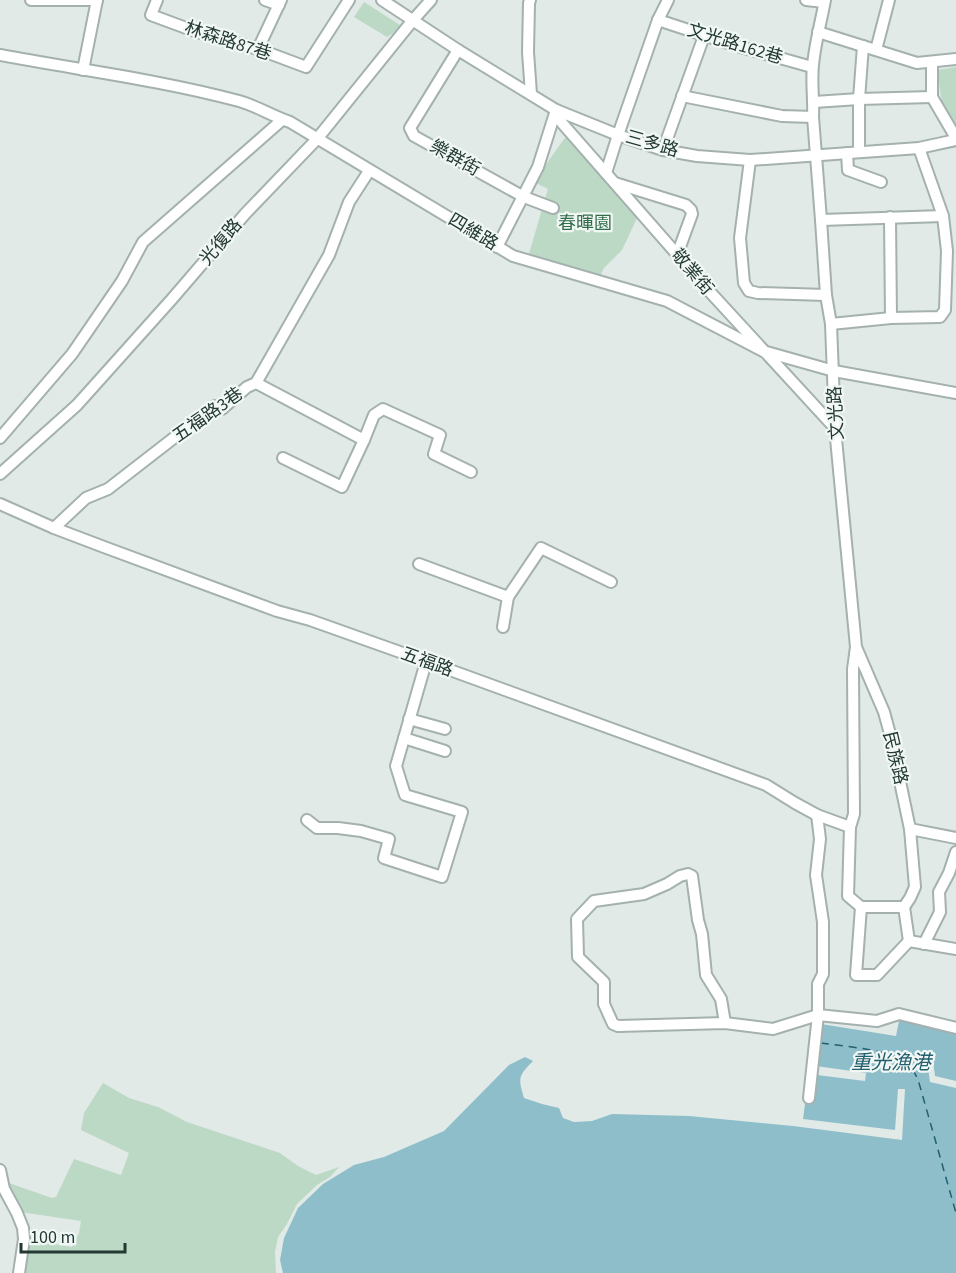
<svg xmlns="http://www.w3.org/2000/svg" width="956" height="1273" viewBox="0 0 956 1273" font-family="'Source Sans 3','Noto Sans TC',sans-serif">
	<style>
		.green { fill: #bcd9c5 }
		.water { fill: #8ebeca }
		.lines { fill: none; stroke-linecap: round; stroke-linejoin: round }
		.ferry { stroke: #235f6f; stroke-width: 1.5; stroke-dasharray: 8 6; stroke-linecap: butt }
		.minor-casing { stroke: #a4b1ae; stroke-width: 14 }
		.minor { stroke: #fff; stroke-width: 10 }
		.labels { text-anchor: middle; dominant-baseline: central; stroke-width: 4.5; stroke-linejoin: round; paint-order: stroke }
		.street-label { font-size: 18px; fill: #233934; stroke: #f1f7f4 }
		.park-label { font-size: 18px; fill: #316c4b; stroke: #f1f7f4 }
		.water-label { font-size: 20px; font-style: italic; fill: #235f6f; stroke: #f1f7f4 }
	</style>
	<rect width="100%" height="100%" fill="#e1eae7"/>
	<g class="green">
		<polygon points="364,2 403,27 387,37 354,17"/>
		<polygon points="956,67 956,129 954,130 942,103 937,70"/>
		<polygon points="569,132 638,216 622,250 604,268 599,278 528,257 548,189 536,183 535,180"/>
		<polygon points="103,1083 129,1098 158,1107 187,1122 280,1153 298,1166 316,1175 339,1167 330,1177 317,1185 297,1204 287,1224 278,1237 275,1252 276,1273 19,1273 24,1239 72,1247 79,1233 81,1221 20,1212 6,1182 52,1198 56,1197 74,1159 121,1175 129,1153 81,1130 84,1113"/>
	</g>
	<path class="water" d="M 900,1016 L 956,1029 L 956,1081 L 935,1076 L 933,1060 L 927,1061 L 930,1082 L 956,1088 L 956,1273 L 283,1273 L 280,1260 L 284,1238 L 298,1208 L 323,1184 L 354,1165 L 384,1157 L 444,1131 L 509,1065 L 525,1057 L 533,1061 C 518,1076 518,1078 524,1098 L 542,1104 L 559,1108 L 563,1118 L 574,1122 L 592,1121 L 612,1114 L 689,1116 L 793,1126 L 902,1140 L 905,1089 L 898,1089 L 895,1130 L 803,1119 L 809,1074 L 865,1081 L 866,1073 L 816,1066 L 821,1024 L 896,1036 Z"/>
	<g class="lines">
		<path class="ferry" d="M 821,1043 C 842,1046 897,1050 910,1066 C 914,1071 917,1077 919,1083 L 956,1213"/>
		<defs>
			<g id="minor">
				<polyline points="31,0 97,0"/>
				<polyline points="157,0 151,15 197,32 258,49 306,67 349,0"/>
				<polyline points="265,0 279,5"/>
				<polyline points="382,0 458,50 556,110 618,135 663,150 697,156 750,160 919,148 956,140"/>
				<polyline points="530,0 529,3 528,52 531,94"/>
				<polyline points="806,0 824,2"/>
				<path d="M 825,0 C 821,22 815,43 813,65 C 811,82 814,100 813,117 L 821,220 L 826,295 L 831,324 L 835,428 L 856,647 L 853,669 L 854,814 L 850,827 L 848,896 L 861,907 L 904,907 L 910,898 L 915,887 L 910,829 L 890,734 L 884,712 L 856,647"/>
				<polyline points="658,20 737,46 812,67"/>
				<polyline points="818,32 917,63 956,59"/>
				<polyline points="258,49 281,0"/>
				<polyline points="458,50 410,128 414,136 524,197 553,208"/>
				<polyline points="876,50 889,0"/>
				<path d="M 0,55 C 80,70 161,80 239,101 C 257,106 272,116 290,122 L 513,256 L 667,301 L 763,351 L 834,371 L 956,393"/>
				<polyline points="932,62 932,97 956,138"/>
				<polyline points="83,70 97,0"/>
				<polyline points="682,96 782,116 813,117"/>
				<polyline points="814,102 859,99 932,97"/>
				<polyline points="556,110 562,123 710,292 835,428"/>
				<polyline points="663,150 704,36"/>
				<polyline points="859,152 859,99 863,46"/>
				<polyline points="847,153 848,170 881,182"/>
				<polyline points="750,160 740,238 744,283 749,291 758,293 826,295"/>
				<polyline points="606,173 618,135 658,20 668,0"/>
				<polyline points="615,183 686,205 691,210 692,214 677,255"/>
				<polyline points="890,217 891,318"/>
				<polyline points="821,220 943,216"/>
				<polyline points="497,247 538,167 556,110"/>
				<polyline points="831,324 891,318 940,317 945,310 947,251 943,216 919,148"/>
				<polyline points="256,383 364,440 374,415 383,409 440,435 434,454 471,472"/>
				<polyline points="0,438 72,354 122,281 143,242 282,120"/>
				<polyline points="283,458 342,487 364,440"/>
				<polyline points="0,474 77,405 172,299 245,214 317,139 413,20 431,0"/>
				<polyline points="0,504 54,528 104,547 277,611 310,620 428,662 766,785 795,803 817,815 850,827"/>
				<polyline points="54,528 86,498 108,489 215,406 222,409 247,387 256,383 329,255 349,202 369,171"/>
				<polyline points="419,564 508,597"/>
				<polyline points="503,627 508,597 541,548 611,582"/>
				<polyline points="409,719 445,729"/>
				<polyline points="404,738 445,751"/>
				<polyline points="307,820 317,828 338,828 361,831 389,839 384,858 442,877 462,812 405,795 396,766 426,662"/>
				<polyline points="910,829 956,838"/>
				<polyline points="861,907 856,975 877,975 909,941 956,949"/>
				<polyline points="904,907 909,941"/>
				<polyline points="924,944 940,912 939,892 949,873 956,852"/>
				<polyline points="725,1023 721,999 706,975 702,934 698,920 692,876 688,874 680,876 667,884 644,894 594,901 577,919 578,957 604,982 604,1004 613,1024 618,1026 725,1023 773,1029 818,1015 877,1021 899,1014 956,1028"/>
				<polyline points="809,1098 818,1015 818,984 823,974 823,922 816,875 820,839 817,815"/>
				<polyline points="0,1170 4,1189 17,1213 23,1228 24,1239 19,1273"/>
			</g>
		</defs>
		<use href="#minor" class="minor-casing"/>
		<use href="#minor" class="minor"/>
	</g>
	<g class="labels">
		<g class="street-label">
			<text transform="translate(228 41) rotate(18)">林森路87巷</text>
			<text transform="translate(735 44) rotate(17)">文光路162巷</text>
			<text transform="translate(652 144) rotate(16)">三多路</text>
			<text transform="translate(455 158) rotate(29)">樂群街</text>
			<text transform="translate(473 232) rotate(31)">四維路</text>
			<text transform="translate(221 242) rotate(-50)">光復路</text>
			<text transform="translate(692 272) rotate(49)">敬業街</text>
			<text transform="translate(836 413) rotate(-93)">文光路</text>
			<text transform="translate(208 415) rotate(-35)">五福路3巷</text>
			<text transform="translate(427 662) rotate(20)">五福路</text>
			<text transform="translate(895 758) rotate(77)">民族路</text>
		</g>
		<g class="park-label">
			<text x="585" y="223">春暉園</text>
		</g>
		<g class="water-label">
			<text x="891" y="1063">重光漁港</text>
		</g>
	</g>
	<path d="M21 1243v9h104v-9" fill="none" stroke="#233934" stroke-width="3"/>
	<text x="30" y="1243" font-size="18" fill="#233934" stroke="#f1f7f4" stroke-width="4.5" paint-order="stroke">100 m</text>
</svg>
